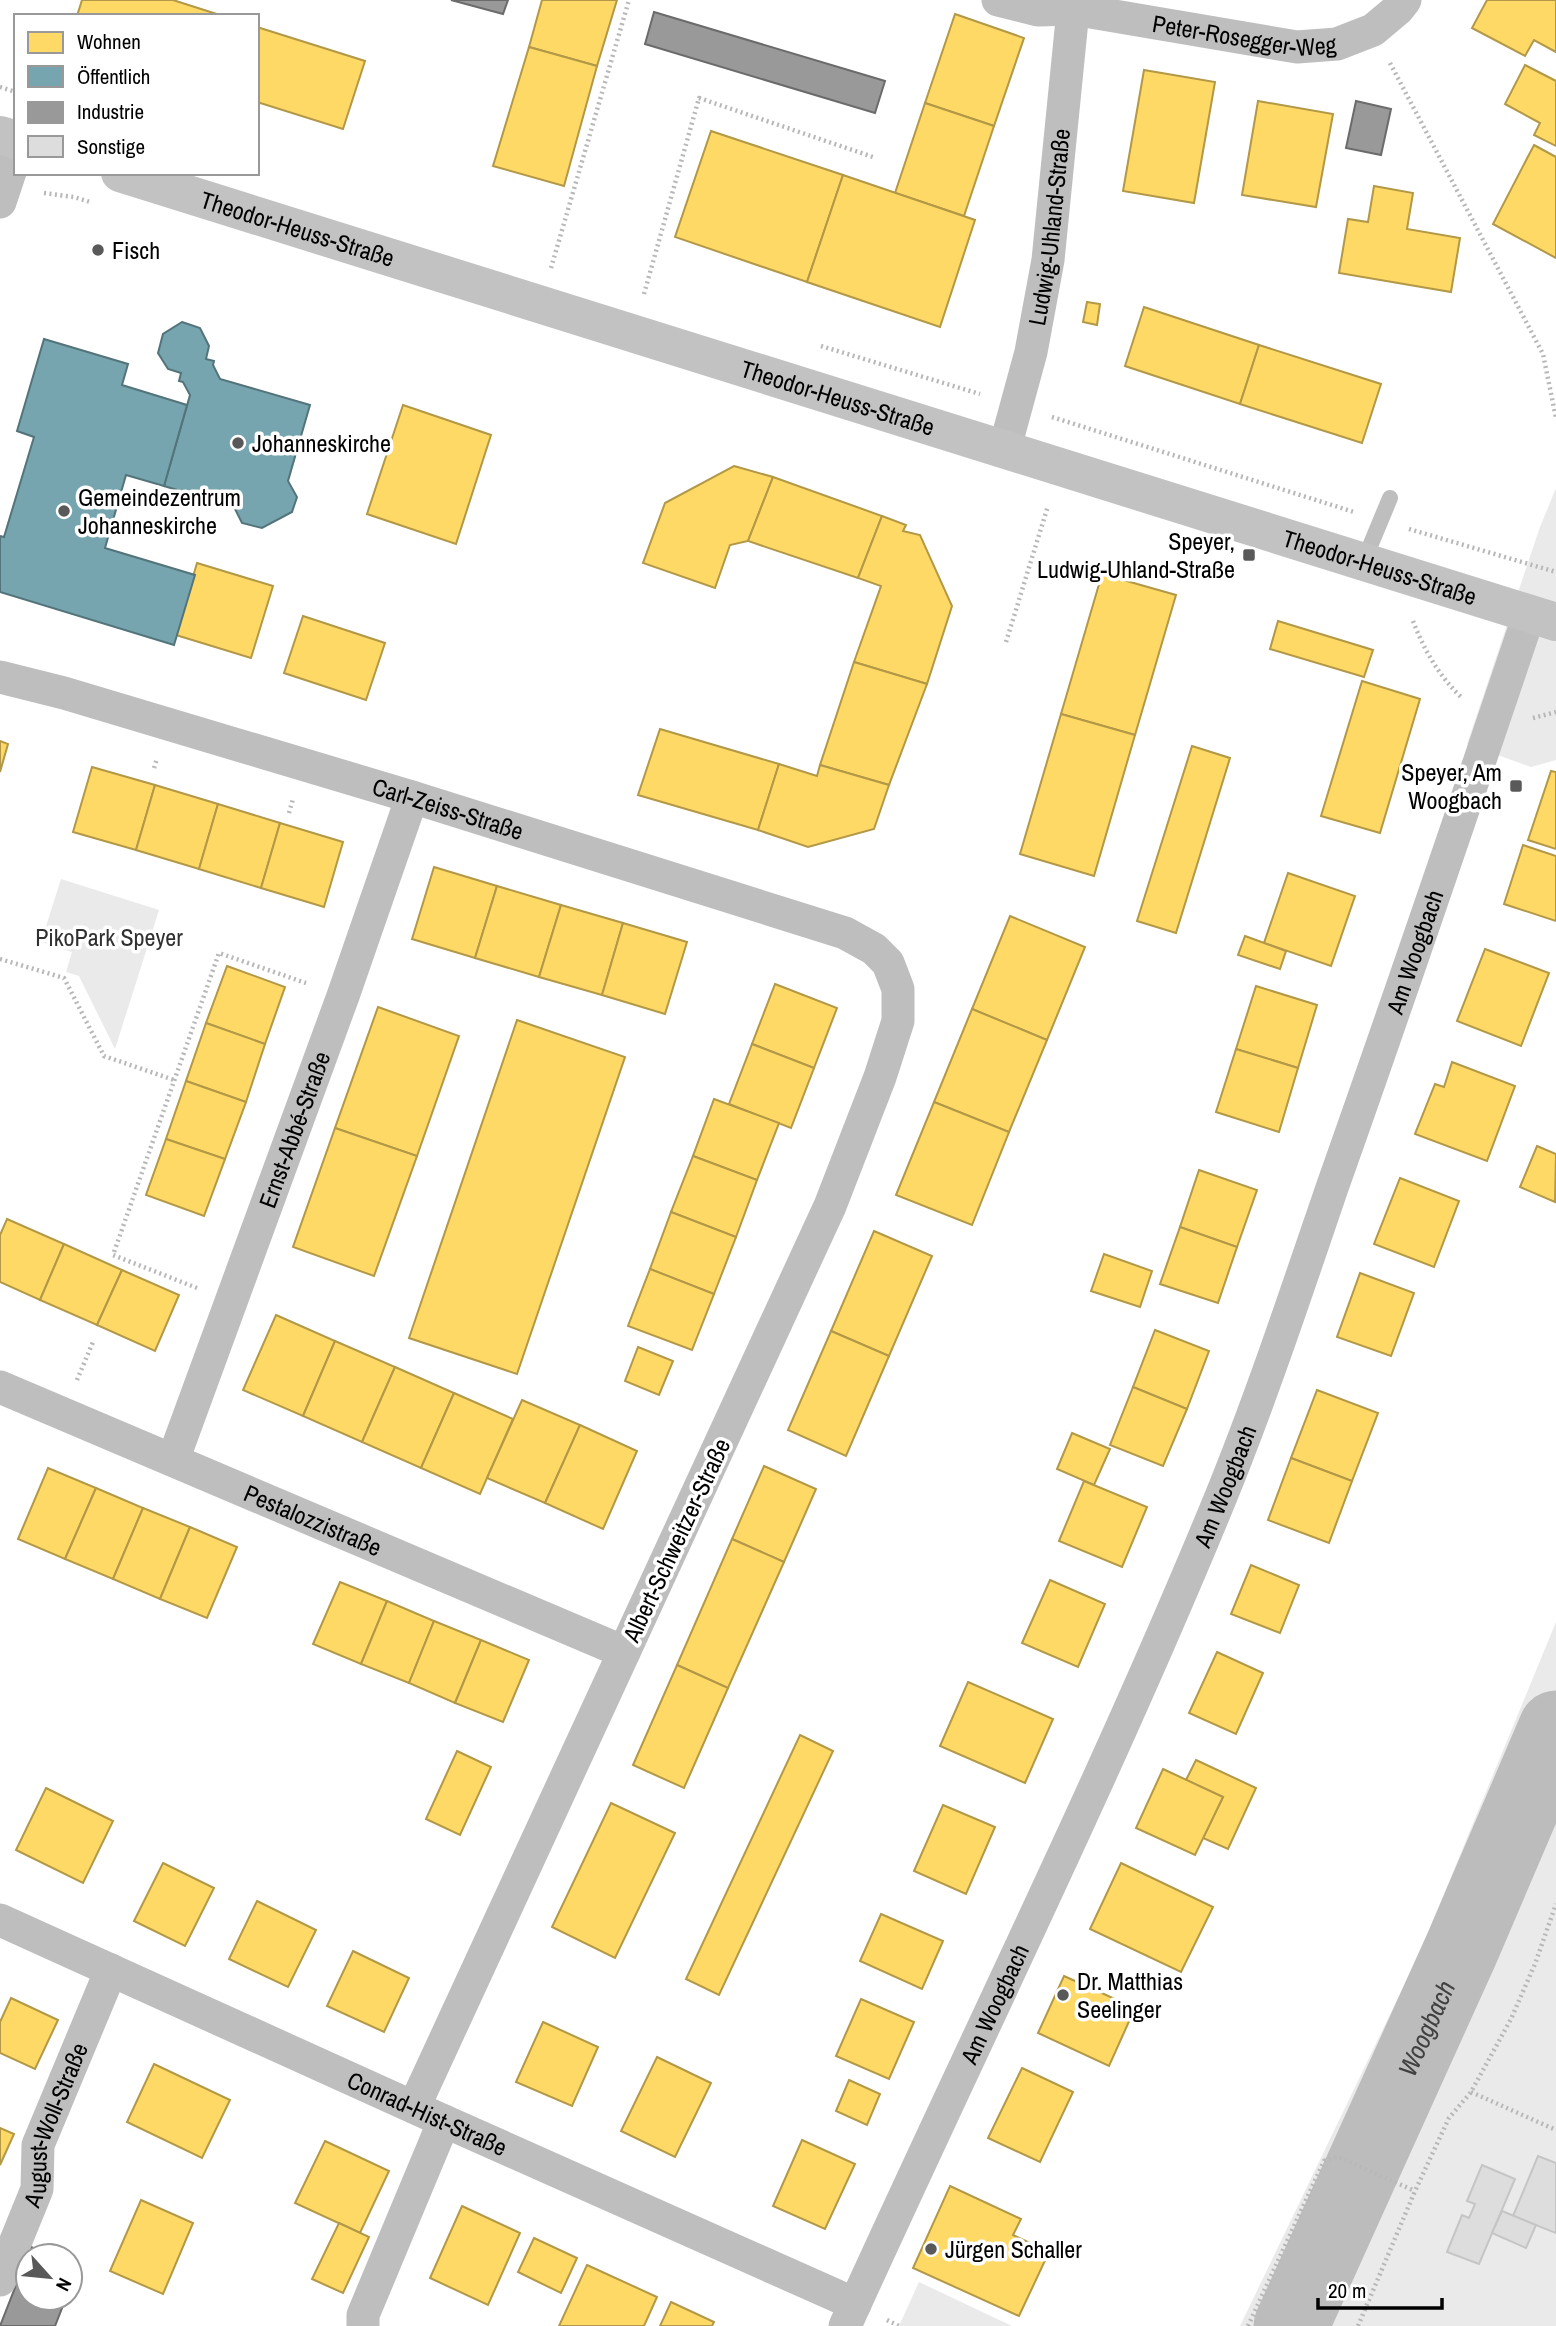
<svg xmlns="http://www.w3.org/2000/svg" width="1556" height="2326" viewBox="0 0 1556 2326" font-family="'Archivo Narrow',sans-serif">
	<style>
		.green { fill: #eaeaea }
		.homes { fill: #ffd966; stroke: #b29847; stroke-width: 2 }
		.public { fill: #76a5af; stroke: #53747a; stroke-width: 2 }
		.industry { fill: #999; stroke: #6b6b6b; stroke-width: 2 }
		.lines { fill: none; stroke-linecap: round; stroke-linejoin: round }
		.river { stroke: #bcbcbc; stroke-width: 75 }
		.building { fill: #ddd; stroke: #c5c5c5; stroke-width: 2 }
		.path { stroke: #b8b8b8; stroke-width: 4.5; stroke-dasharray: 2 3.5; stroke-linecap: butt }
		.lane { stroke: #bebebe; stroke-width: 16 }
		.street { stroke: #bebebe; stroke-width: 33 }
		.secondary { stroke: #c2c2c2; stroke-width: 38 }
		.poi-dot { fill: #595959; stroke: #fff; stroke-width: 2.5 }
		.labels { text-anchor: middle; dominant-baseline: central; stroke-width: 7; stroke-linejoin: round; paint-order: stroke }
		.street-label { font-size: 24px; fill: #000; stroke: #fff }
		.poi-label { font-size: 24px; fill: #000; stroke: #fff; text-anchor: start }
		.park-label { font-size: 24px; fill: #303030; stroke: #fff }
		.water-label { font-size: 26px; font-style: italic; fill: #414141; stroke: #fff }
	</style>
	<rect width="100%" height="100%" fill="#fff"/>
	<g class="green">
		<polygon points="1556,488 1556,760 1531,767 1467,744 1540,527"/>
		<polygon points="61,879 159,910 115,1049 79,976 66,972 72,952 41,942"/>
		<polygon points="1556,1622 1556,2326 1240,2326 1420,1952"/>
		<polygon points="919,2282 1012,2326 899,2326"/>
	</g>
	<g class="homes">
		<polygon points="82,0 173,0 223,16 77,16"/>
		<polygon points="542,0 617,0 597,66 529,47"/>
		<polygon points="1487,0 1556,0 1556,52 1534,40 1525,56 1472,28"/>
		<polygon points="955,14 1024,38 994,126 925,103"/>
		<polygon points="257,27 365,61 343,129 257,102"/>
		<polygon points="529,47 597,66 564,186 493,166"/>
		<polygon points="1525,65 1556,81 1556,146 1534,135 1540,123 1505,104"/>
		<polygon points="1144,70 1215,82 1194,203 1123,191"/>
		<polygon points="1258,101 1333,114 1316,207 1242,195"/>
		<polygon points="925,103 994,126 964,216 895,193"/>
		<polygon points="711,131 843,175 807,282 675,237"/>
		<polygon points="1534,145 1556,157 1556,258 1493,224"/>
		<polygon points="843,175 975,220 940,327 807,282"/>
		<polygon points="1374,186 1413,193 1407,229 1460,238 1451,292 1339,273 1348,219 1368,222"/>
		<polygon points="1087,302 1100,304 1097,325 1083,322"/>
		<polygon points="1144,307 1259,345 1240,404 1125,366"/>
		<polygon points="1259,345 1381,384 1362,443 1240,404"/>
		<polygon points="403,405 491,435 456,544 367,514"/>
		<polygon points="734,466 773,477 748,541 730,545 715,588 643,563 665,503"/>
		<polygon points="773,477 882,516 858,578 748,541"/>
		<polygon points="882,516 906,525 903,531 920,535 952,606 927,684 854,662 881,586 858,578"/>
		<polygon points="197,563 273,586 251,658 176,635"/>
		<polygon points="1102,574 1176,595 1135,735 1061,714"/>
		<polygon points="303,616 385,643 366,700 284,673"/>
		<polygon points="1278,621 1373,650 1364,677 1270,649"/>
		<polygon points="854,662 927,684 889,785 820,765"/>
		<polygon points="1362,681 1420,699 1380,833 1321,816"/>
		<polygon points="1061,714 1135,735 1094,876 1020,854"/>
		<polygon points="660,729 779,764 758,830 638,795"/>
		<polygon points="0,741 8,744 0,772"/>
		<polygon points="1192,746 1230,758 1176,933 1137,921"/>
		<polygon points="779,764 817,776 820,765 889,785 874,829 808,847 758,830"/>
		<polygon points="92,767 155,785 136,850 73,832"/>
		<polygon points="1551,771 1556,772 1556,849 1528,840"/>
		<polygon points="155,785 218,804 199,869 136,850"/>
		<polygon points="218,804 280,823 261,888 199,869"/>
		<polygon points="280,823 343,842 324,907 261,888"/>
		<polygon points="1523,845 1556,856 1556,921 1504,904"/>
		<polygon points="434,867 497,886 475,958 412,939"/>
		<polygon points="1288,873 1355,896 1331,966 1264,943"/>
		<polygon points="497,886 561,905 539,977 475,958"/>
		<polygon points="561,905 623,923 602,995 539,977"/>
		<polygon points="1010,916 1085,947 1047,1040 972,1009"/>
		<polygon points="623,923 687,942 665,1014 602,995"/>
		<polygon points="1245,936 1286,951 1280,969 1238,955"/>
		<polygon points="1485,949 1549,973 1521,1046 1457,1021"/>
		<polygon points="227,966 285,987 265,1044 206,1023"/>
		<polygon points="775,984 837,1008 814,1068 752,1044"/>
		<polygon points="1256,986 1317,1005 1298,1068 1236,1049"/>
		<polygon points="378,1007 459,1036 417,1156 335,1128"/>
		<polygon points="972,1009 1047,1040 1009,1132 934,1102"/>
		<polygon points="517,1020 625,1057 517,1374 409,1338"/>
		<polygon points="206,1023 265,1044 246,1102 186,1081"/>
		<polygon points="752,1044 814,1068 791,1128 729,1104"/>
		<polygon points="1236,1049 1298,1068 1279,1132 1216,1112"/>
		<polygon points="1452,1062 1515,1086 1487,1161 1415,1134 1435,1084 1444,1087"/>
		<polygon points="186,1081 246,1102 225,1159 166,1139"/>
		<polygon points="714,1099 779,1123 757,1180 693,1156"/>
		<polygon points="934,1102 1009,1132 972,1225 896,1195"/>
		<polygon points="335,1128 417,1156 374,1276 293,1247"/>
		<polygon points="166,1139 225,1159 204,1216 146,1195"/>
		<polygon points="1537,1146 1556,1154 1555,1202 1520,1187"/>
		<polygon points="693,1156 757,1180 736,1237 671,1212"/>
		<polygon points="1199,1170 1257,1190 1237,1247 1180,1227"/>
		<polygon points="1400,1178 1459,1201 1434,1267 1374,1244"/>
		<polygon points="671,1212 736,1237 714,1294 650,1269"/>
		<polygon points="7,1219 64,1244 40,1300 0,1282 0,1235"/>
		<polygon points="1180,1227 1237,1247 1218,1303 1160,1284"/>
		<polygon points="874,1231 932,1256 889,1356 831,1331"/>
		<polygon points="64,1244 122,1270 97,1325 40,1300"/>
		<polygon points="1104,1254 1152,1271 1140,1307 1091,1291"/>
		<polygon points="650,1269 714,1294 692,1350 628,1326"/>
		<polygon points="122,1270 179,1295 155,1351 97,1325"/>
		<polygon points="1360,1273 1414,1293 1391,1356 1337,1337"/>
		<polygon points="276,1315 335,1341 303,1416 243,1390"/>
		<polygon points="1155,1330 1209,1351 1187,1409 1133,1387"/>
		<polygon points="831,1331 889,1356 846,1456 788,1430"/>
		<polygon points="335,1341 395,1367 362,1442 303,1416"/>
		<polygon points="638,1347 673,1361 659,1395 625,1381"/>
		<polygon points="395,1367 454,1393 421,1468 362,1442"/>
		<polygon points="1133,1387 1187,1409 1163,1466 1110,1445"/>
		<polygon points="1317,1390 1378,1413 1352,1481 1291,1458"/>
		<polygon points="454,1393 513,1419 480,1494 421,1468"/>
		<polygon points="522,1400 580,1425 545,1503 487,1478"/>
		<polygon points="580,1425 637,1451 603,1529 545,1503"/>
		<polygon points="1072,1433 1110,1449 1094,1485 1057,1469"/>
		<polygon points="1291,1458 1352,1481 1329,1543 1268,1520"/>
		<polygon points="764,1466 816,1489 784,1562 732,1539"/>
		<polygon points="48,1468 96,1488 65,1559 18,1539"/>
		<polygon points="1084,1481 1147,1507 1122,1567 1059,1541"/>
		<polygon points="96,1488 143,1508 113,1579 65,1559"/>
		<polygon points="143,1508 190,1527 160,1599 113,1579"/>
		<polygon points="190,1527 237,1547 207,1618 160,1599"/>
		<polygon points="732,1539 784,1562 728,1688 677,1665"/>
		<polygon points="1251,1565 1299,1585 1280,1633 1231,1614"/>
		<polygon points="1050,1580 1105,1604 1078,1667 1022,1643"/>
		<polygon points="340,1582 387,1601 361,1664 313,1644"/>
		<polygon points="387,1601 434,1621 409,1683 361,1664"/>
		<polygon points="434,1621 481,1640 455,1703 409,1683"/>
		<polygon points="481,1640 529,1660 503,1722 455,1703"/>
		<polygon points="1217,1652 1263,1673 1236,1734 1189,1713"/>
		<polygon points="677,1665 728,1688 684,1788 633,1765"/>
		<polygon points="968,1682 1053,1719 1025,1783 940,1746"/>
		<polygon points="800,1735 833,1751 719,1995 686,1979"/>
		<polygon points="457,1751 491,1767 460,1835 426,1819"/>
		<polygon points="1196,1760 1256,1788 1228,1849 1203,1838 1223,1797 1186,1780"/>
		<polygon points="1163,1769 1223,1797 1195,1855 1136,1828"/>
		<polygon points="46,1788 113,1821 83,1883 16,1850"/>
		<polygon points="611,1803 675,1833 615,1958 552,1927"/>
		<polygon points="943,1805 995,1827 966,1894 914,1871"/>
		<polygon points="163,1863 214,1888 185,1946 134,1921"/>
		<polygon points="1121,1863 1213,1907 1181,1972 1090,1929"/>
		<polygon points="257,1901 316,1930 288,1987 229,1959"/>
		<polygon points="881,1914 943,1941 922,1989 860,1961"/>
		<polygon points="353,1951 409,1978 384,2032 327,2006"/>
		<polygon points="1064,1976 1135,2008 1109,2066 1038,2033"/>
		<polygon points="11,1998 58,2020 35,2069 0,2053 0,2022"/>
		<polygon points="861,1999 914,2022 889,2079 836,2056"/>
		<polygon points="543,2022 598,2047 572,2106 516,2082"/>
		<polygon points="657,2057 711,2083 675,2157 621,2131"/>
		<polygon points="154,2064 230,2100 202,2158 127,2122"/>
		<polygon points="1022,2068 1073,2092 1040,2162 988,2138"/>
		<polygon points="849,2080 880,2094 867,2125 836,2111"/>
		<polygon points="0,2128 14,2134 0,2165"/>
		<polygon points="802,2140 855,2164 825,2229 773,2206"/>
		<polygon points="325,2141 389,2171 360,2233 295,2203"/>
		<polygon points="950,2186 1021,2219 1013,2235 1049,2252 1019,2316 913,2268"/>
		<polygon points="141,2200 193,2223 163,2294 110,2271"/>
		<polygon points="462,2206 520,2233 488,2305 430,2278"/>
		<polygon points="339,2223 369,2237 343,2293 312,2279"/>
		<polygon points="534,2238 577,2258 561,2293 518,2272"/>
		<polygon points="587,2265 657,2297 644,2326 559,2326"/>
		<polygon points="671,2302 714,2322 712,2326 660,2326"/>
	</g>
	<g class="public">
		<polygon points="182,322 200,328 209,346 206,359 214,361 213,365 220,379 310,405 288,481 297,497 292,512 262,528 242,523 234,507 164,486 190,395 183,382 179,381 181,373 168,369 158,353 163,334"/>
		<polygon points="44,339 128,364 122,385 187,405 164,486 126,475 105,548 195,575 174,645 0,592 0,536 4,537 34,437 17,431"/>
	</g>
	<g class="industry">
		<polygon points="451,0 508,0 503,14"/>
		<polygon points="654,12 885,81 875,113 645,44"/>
		<polygon points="1356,101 1391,109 1381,155 1346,148"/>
		<polygon points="31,2247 53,2256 28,2256 28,2298 66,2298 55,2326 0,2326"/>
	</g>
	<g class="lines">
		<path class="river" id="s1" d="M 1291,2326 L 1462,1948 L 1556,1728"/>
	</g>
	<g class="building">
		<polygon points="1538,2156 1556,2163 1556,2233 1513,2216"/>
		<polygon points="1482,2165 1515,2179 1479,2264 1447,2252 1462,2215 1469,2218 1475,2204 1467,2201"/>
		<polygon points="1502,2211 1536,2225 1526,2248 1492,2233"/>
	</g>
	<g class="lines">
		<g class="path">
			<polyline points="1390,63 1543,354 1556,418"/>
			<polyline points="0,87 16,92"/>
			<polyline points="44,193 74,197 90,202"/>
			<polyline points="551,268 629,0"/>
			<polyline points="644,294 699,98 873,157"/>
			<polyline points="821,346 980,394"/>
			<polyline points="1052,417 1354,512"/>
			<polyline points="1409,529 1556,572"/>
			<path d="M 1413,621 C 1424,650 1439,676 1462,698"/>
			<polyline points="1006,642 1048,506"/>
			<polyline points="1533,718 1556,712"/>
			<polyline points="154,768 157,758"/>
			<polyline points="289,813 293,799"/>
			<polyline points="0,959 64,978 104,1056 174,1080"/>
			<polyline points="197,1288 113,1255 219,953 306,983"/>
			<polyline points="77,1380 93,1342"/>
			<polyline points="1471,2092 1556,2130"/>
			<polyline points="887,2320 899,2326"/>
			<polyline points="1248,2326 1324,2161 1338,2157 1415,2191"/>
			<polyline points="1358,2326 1415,2191 1449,2118 1471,2092 1511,2019 1535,1964 1556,1904"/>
		</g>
		<polyline class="lane" points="1363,563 1390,498"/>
		<g class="street">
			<path id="s2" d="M 998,0 L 1038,10 L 1073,9 L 1297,47 L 1337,44 L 1373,30 L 1398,9 L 1405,0"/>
			<polyline points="0,202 16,154"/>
			<path id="s3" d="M 1004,451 L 1031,352 L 1048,260 L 1074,0"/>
			<path id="s4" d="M 0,677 L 64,693 L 412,797 L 845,933 L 874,949 L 888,963 L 898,989 L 898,1021 L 880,1077 L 830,1206 L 414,2107"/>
			<path id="s5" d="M 0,1387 L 624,1652"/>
			<path id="s6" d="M 173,1460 L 343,996 L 412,797"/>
			<path id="s7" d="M 0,1920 L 444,2121 L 855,2304"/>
			<path id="s8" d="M 0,2280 L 37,2189 L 38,2145 L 111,1970"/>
			<polyline points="363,2326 363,2315 444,2121"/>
			<path id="s9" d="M 845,2326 C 970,2050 1105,1779 1220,1499 C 1262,1396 1297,1290 1333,1185 C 1400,996 1465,805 1529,615"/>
		</g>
		<g class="secondary">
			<polyline points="0,135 16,140"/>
			<path id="s10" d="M 120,173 L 1556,622"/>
		</g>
	</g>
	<g class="poi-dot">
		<circle cx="98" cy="250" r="7"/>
		<circle cx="238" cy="443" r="7"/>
		<circle cx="64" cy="511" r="7"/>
		<rect x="1242" y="548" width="14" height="14" rx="3.5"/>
		<rect x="1509" y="779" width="14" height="14" rx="3.5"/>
		<circle cx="1063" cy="1995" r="7"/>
		<circle cx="931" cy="2249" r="7"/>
	</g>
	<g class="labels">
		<g class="street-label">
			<text stroke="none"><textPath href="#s2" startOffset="250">Peter-Rosegger-Weg</textPath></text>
			<text stroke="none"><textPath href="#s3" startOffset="229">Ludwig-Uhland-Straße</textPath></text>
			<text stroke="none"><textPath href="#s10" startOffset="186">Theodor-Heuss-Straße</textPath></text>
			<text stroke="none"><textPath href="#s10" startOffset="752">Theodor-Heuss-Straße</textPath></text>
			<text stroke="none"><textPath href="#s10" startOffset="1320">Theodor-Heuss-Straße</textPath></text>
			<text stroke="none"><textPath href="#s4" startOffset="467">Carl-Zeiss-Straße</textPath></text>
			<text stroke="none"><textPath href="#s9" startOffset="1489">Am Woogbach</textPath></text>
			<text stroke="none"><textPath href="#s6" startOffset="352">Ernst-Abbé-Straße</textPath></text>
			<text stroke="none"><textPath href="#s9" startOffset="922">Am Woogbach</textPath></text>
			<text stroke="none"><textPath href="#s5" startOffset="340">Pestalozzistraße</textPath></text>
			<text transform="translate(676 1540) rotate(-65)">Albert-Schweitzer-Straße</text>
			<text stroke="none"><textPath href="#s9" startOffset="355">Am Woogbach</textPath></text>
			<text stroke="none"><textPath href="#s7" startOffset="469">Conrad-Hist-Straße</textPath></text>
			<text stroke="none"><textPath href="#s8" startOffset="166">August-Woll-Straße</textPath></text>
		</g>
		<g class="poi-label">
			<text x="112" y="250">Fisch</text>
			<text x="252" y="443">Johanneskirche</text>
			<text x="78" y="497">Gemeindezentrum<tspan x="78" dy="28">Johanneskirche</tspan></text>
			<text x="1235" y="541" text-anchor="end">Speyer,<tspan x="1235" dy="28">Ludwig-Uhland-Straße</tspan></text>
			<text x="1502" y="772" text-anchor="end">Speyer, Am<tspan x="1502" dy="28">Woogbach</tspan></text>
			<text x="1077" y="1981">Dr. Matthias<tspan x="1077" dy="28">Seelinger</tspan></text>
			<text x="945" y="2249">Jürgen Schaller</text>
		</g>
		<g class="park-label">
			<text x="109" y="937">PikoPark Speyer</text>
		</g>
		<g class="water-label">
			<text stroke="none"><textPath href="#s1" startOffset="327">Woogbach</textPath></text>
		</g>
	</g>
	<rect x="14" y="14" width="245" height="161" fill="#ffffff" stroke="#999999" stroke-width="2"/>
	<rect x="28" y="32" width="35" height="21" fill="#ffd966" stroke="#999999" stroke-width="2"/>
	<text x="77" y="49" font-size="21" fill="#000000">Wohnen</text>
	<rect x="28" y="66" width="35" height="21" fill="#76a5af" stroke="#999999" stroke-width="2"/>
	<text x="77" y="84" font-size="21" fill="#000000">Öffentlich</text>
	<rect x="28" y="102" width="35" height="21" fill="#999999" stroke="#999999" stroke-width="2"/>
	<text x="77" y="119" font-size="21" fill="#000000">Industrie</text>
	<rect x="28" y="136" width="35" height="21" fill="#dddddd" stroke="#999999" stroke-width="2"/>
	<text x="77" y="154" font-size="21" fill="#000000">Sonstige</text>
	<g transform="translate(49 2277) rotate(117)"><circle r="33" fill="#ffffff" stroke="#999999" stroke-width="2"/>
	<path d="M0-5L12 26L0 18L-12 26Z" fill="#595959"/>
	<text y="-10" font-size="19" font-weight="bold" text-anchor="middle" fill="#000000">N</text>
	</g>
	<path d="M1318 2298v10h124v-10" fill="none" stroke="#000000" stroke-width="3.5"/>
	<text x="1328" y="2298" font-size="21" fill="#000000" stroke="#ffffff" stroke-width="5" paint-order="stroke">20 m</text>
</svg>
